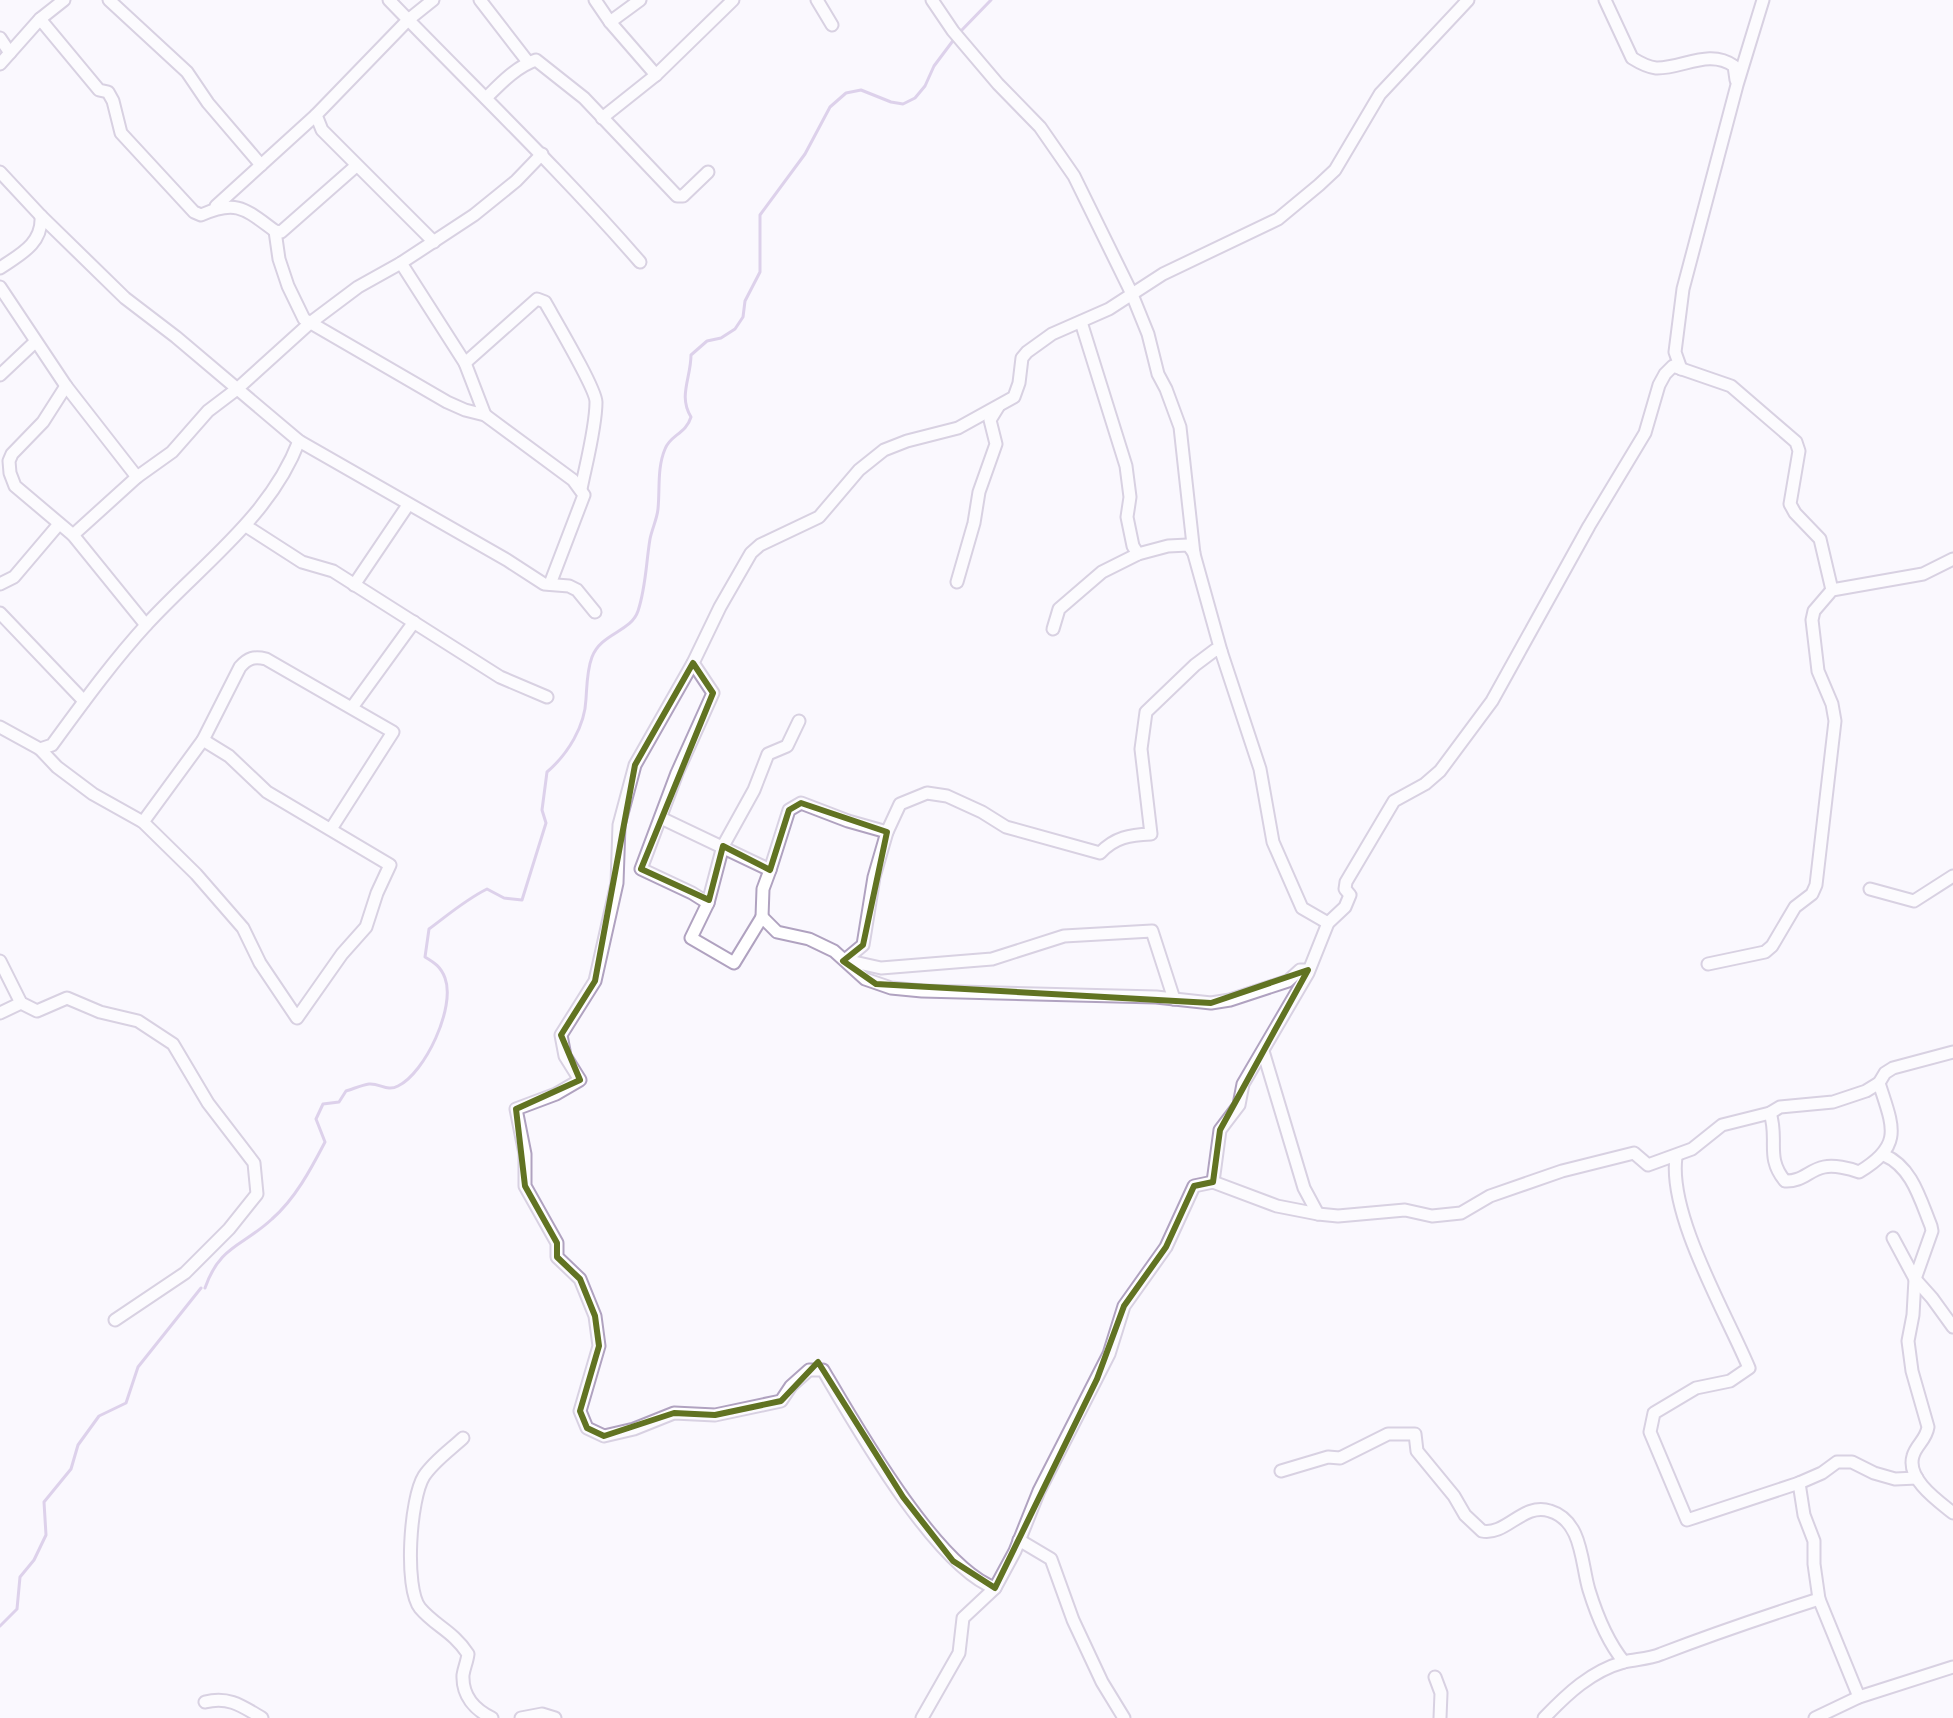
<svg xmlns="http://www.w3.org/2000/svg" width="1953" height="1718" viewBox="0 0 1953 1718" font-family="Figtree,sans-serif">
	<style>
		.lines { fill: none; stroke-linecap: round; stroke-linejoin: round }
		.stream { stroke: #baa3d4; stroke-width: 3 }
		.street-casing { stroke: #b0a2c0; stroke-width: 15 }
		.street { stroke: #fff; stroke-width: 11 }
		.marked { fill: none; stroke: #617322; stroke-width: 6; stroke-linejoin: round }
	</style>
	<rect width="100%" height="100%" fill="#faf8fe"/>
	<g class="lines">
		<g class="stream">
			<polyline points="960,32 991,0"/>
			<path d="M 205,1288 C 220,1245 242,1247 272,1219 C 295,1199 311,1169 325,1142 L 316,1119 L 323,1104 L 339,1102 L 346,1091 C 353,1089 362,1085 369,1084 C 380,1083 387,1092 398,1086 C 425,1073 456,1007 445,978 C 441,967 435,963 425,957 L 429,929 C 448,915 465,900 487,889 L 504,898 L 522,900 L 546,823 L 542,810 L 547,772 C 568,754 585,726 586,699 C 587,684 587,670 592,657 C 601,633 631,632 638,611 C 646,587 646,563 650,539 C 652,529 657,519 658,509 C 660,489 657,468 665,449 C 670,435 686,434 691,417 C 678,396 691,378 691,355 L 707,341 L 721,338 L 735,329 L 743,317 L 745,301 L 760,272 L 760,215 L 805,154 L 830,107 L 846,93 L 861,90 L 891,102 L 903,104 L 915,98 L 925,86 L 934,66 L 955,38"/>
			<polyline points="0,1626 17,1609 20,1577 34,1560 46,1535 44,1502 71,1469 78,1445 99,1416 126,1403 138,1367 201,1288"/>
		</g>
		<defs>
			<g id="street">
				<polyline points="109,0 187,72 208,103 261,165"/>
				<path d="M 389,0 C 473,87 561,171 640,262"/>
				<polyline points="433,0 408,20 316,115 322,130 434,242"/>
				<polyline points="480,0 528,62"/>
				<polyline points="595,0 610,22 656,75"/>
				<polyline points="817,0 832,25"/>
				<polyline points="932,0 953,31 998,84 1040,127 1074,176 1131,292 1148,334 1158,374 1166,389 1180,427 1194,554 1221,651 1260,769 1273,842 1302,908 1328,923"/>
				<path d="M 1605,0 L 1632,58 C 1640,63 1647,67 1656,68 C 1682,69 1709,48 1734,66 L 1736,80"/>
				<path d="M 40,19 L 99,90 L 108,92 L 113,101 L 121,133 L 194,212 L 201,215 C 237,199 245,209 275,231 L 281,232 L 356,166"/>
				<polyline points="610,22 640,0"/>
				<polyline points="0,38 10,53"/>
				<polyline points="0,64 40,19 64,0"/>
				<path d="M 486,98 C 500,84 517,66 536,60 L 584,98 L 677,196 L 683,196 L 708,172"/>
				<polyline points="602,118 656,75 733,0"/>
				<polyline points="0,172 41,216 125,298 176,337 299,441 507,560 544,584 569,586 577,590 595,612"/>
				<polyline points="216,206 316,115"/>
				<polyline points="275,231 279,259 288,286 304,319 447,402 465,410 485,415 573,480 584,495 550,584"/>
				<polyline points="401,263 465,363 485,415"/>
				<path d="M 0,268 C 19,255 43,244 41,216"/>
				<polyline points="0,287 66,386 137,477"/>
				<polyline points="1081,322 1126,466 1130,497 1127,517 1133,546 1138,554"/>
				<path d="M 465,363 L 537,299 L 545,302 C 555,320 596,389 596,402 C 596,427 586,464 581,489"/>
				<polyline points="1681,369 1675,352 1683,289 1737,85 1763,0"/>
				<polyline points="0,375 35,342"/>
				<polyline points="66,386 43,422 12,454 9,461 10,473 15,486 73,535 146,625"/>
				<polyline points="246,526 302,562 333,571 500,677 547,697"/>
				<polyline points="73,535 137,477 172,452 208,411 237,389 310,323 358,287 401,263 474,215 516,181 542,154"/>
				<polyline points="957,582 974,523 979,492 996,444 990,420 998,407"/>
				<polyline points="0,584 14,577 59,524"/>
				<polyline points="354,585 408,505"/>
				<polyline points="0,613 84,701"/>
				<polyline points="1053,629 1059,609 1102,572 1138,554 1168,546 1188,545 1194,553"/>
				<path d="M 693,663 L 635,765 L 619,825 L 617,883 L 595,981 L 561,1035 L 565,1056 L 580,1080 L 556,1094 L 516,1109 L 525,1154 L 525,1186 L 557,1243 L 557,1257 L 580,1279 L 595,1316 L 599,1346 L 580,1411 L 587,1428 L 604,1436 L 634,1429 L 674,1413 L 715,1415 L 781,1401 L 791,1386 L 809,1370 L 823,1370 C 856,1426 936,1567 995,1588"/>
				<polyline points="353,706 414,622"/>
				<path d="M 0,727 L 40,749 L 52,745 C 82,704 113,661 147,624 C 201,565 270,517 299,441"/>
				<polyline points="40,749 57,767 93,794 143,822 196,874 243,928 260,963 297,1018 342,954 366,927 377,893 390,865 267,792 229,756 203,740"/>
				<polyline points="661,818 770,870 763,889 762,917"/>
				<path d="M 143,822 L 203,740 L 240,667 C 248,658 254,656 266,659 L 393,732 L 331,829"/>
				<path d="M 887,832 L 900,804 L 927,793 L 947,796 L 982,812 L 1006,827 L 1100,853 C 1115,837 1130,835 1151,834 L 1141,749 L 1146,712 L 1195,665 L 1215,650 L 1221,651"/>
				<polyline points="770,870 789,810 801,803 848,821 887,832 874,877 863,945 845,960"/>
				<polyline points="1870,889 1914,901 1953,876"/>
				<polyline points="708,903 723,846 754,790 768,754 787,746 799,721"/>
				<polyline points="845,960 881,968 992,959 1064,936 1152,931 1174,999"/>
				<polyline points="0,961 21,1003 37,1011 67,998 100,1012 138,1021 173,1044 208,1103 254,1163 257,1194 229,1229 185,1273 115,1320"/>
				<polyline points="1708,964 1765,952 1772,946 1795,907 1812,894 1816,885 1835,721 1832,704 1818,671 1812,620 1814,611 1832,590 1923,574 1953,559"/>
				<polyline points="1308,970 1300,970 1288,981 1230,1000 1211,1003 1156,997 922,991 891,988 865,979 834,951 809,939 777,932 762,917 734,963 691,938 708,903 692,893 641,869 677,773 713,693 693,663 720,607 751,553 760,545 819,517 859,470 884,450 907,441 958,428 1014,397 1019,383 1022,358 1027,352 1052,334 1109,309 1163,274 1278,219 1319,185 1335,170 1380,94 1468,0"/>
				<polyline points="0,1013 21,1003"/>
				<polyline points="1263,1051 1304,1188 1318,1214"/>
				<path d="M 1770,1113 C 1779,1140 1765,1157 1785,1181 C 1802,1182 1809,1170 1824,1167 C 1834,1165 1849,1168 1859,1172 C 1904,1145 1893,1127 1879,1083"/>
				<path d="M 1884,1155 C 1912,1167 1920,1199 1931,1226 L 1932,1231 L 1915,1279 L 1913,1315 L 1908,1341 L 1912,1371 L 1928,1427 C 1926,1440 1916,1445 1913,1456 C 1906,1479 1938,1501 1953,1513"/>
				<path d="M 1676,1157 C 1668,1215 1726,1313 1749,1368 L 1730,1381 L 1696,1388 L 1654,1413 L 1650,1432 L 1687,1520 L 1799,1483 L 1822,1473 L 1837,1462 L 1852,1462 L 1874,1473 L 1895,1479 L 1917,1478"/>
				<polyline points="1213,1182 1220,1130 1239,1105 1243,1084 1308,973 1328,923 1345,907 1350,895 1345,889 1346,882 1394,801 1425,784 1440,771 1492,701 1589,526 1645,433 1659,385 1665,374 1673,366 1731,386 1796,442 1799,451 1790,504 1795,513 1820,539 1832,590"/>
				<polyline points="1893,1238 1915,1279 1932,1298 1953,1327"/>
				<path d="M 463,1438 C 450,1450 434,1461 424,1476 C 410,1498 404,1588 420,1608 C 435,1626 453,1631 468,1654 C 467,1662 464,1668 463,1675 C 462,1696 475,1710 492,1718"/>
				<path d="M 1281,1471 L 1328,1457 L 1340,1458 L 1388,1434 L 1415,1434 L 1417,1451 L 1454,1496 L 1465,1515 L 1482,1531 C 1506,1536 1523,1502 1550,1511 C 1583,1521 1581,1564 1589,1590 C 1597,1616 1607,1641 1624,1662"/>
				<polyline points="1799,1483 1804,1515 1814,1541 1814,1564 1819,1599 1859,1697"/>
				<polyline points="1019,1540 1051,1559 1073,1620 1102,1682 1124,1718"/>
				<polyline points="1435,1677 1441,1693 1440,1718"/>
				<path d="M 205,1702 C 229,1696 242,1706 262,1718"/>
				<polyline points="521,1718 542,1714 555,1718"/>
				<polyline points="922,1718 959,1653 963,1618 995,1588 1015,1551 1039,1491 1109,1354 1124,1306 1166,1247 1194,1186 1213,1182 1277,1206 1318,1214 1338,1216 1405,1210 1432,1216 1461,1213 1490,1196 1562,1171 1634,1153 1648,1165 1692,1149 1722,1125 1770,1113 1780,1107 1833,1102 1866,1091 1879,1083 1885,1073 1893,1068 1953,1052"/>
				<path d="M 1544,1718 C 1567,1694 1591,1671 1624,1662 C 1637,1659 1649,1659 1661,1654 C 1713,1634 1766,1616 1819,1599"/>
				<polyline points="1815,1718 1859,1697 1953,1667"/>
			</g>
		</defs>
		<use href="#street" class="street-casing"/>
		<use href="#street" class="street"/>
	</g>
	<path d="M0 0H1953V1718H0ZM 693,663 L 713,693 L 641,869 L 709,900 L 723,846 L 770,870 L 789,810 L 801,803 L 887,832 L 863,945 L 843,961 L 876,984 L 1211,1003 L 1308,970 L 1220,1130 L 1213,1182 L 1194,1186 L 1166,1247 L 1124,1306 L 1097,1379 L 995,1588 L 953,1561 L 903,1497 L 818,1362 L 781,1401 L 715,1415 L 674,1413 L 604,1436 L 587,1428 L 580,1411 L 599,1346 L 595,1316 L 580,1279 L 557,1257 L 557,1243 L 525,1186 L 516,1109 L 580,1080 L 561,1035 L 595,981 L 635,765 Z" fill="#faf8fe" fill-opacity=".55" fill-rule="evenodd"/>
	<path class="marked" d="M 693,663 L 713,693 L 641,869 L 709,900 L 723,846 L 770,870 L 789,810 L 801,803 L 887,832 L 863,945 L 843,961 L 876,984 L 1211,1003 L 1308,970 L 1220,1130 L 1213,1182 L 1194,1186 L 1166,1247 L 1124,1306 L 1097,1379 L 995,1588 L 953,1561 L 903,1497 L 818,1362 L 781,1401 L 715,1415 L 674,1413 L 604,1436 L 587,1428 L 580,1411 L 599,1346 L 595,1316 L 580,1279 L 557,1257 L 557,1243 L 525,1186 L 516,1109 L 580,1080 L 561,1035 L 595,981 L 635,765 Z"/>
</svg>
